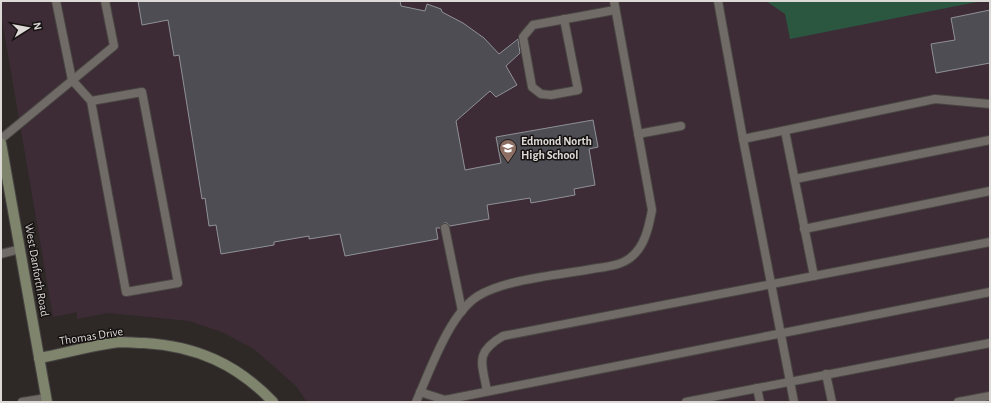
<svg xmlns="http://www.w3.org/2000/svg" width="991" height="403" viewBox="0 0 991 403" font-family="'Alegreya Sans',sans-serif">
	<style>
		.education { fill: #3d2c36 }
		.green { fill: #2b563f }
		.building { fill: #4d4d53; stroke: #909197 }
		.lines { fill: none; stroke-linecap: round; stroke-linejoin: round }
		.lane-casing { stroke: #494643; stroke-width: 10 }
		.secondary-casing { stroke: #494643; stroke-width: 12 }
		.lane { stroke: #706b67; stroke-width: 8 }
		.secondary { stroke: #7f846d; stroke-width: 10 }
		.labels { text-anchor: middle; dominant-baseline: central; stroke-width: 3; stroke-linejoin: round; paint-order: stroke }
		.poi-label { font-size: 12px; font-weight: bold; fill: #dcd9d6; stroke: #151211; text-anchor: start }
		.street-label { font-size: 12px; fill: #dcd9d6; stroke: #151211 }
	</style>
	<rect width="100%" height="100%" fill="#2e2926"/>
	<polygon class="education" points="1,1 990,1 990,402 307,402 296,386 255,350 222,332 189,321 108,313 77,319 77,312 53,317 1,14"/>
	<polygon class="green" points="766,1 982,1 790,39 785,14"/>
	<g class="building">
		<polygon points="138,1 400,1 401,6 425,11 427,4 441,9 442,12 463,23 484,38 499,54 518,39 520,53 506,66 517,85 496,97 490,91 456,121 465,170 501,163 496,137 593,120 598,147 589,149 595,185 574,189 575,195 531,203 530,198 487,205 489,219 450,226 447,223 444,223 440,228 436,228 438,239 345,256 340,234 309,239 309,236 274,242 274,245 221,254 216,225 209,226 205,198 202,199 179,55 174,56 168,20 142,25"/>
		<polygon points="990,10 990,63 936,73 931,44 955,40 951,18"/>
	</g>
	<g class="lines">
		<defs>
			<g id="lane">
				<polyline points="56,1 72,80 91,101 126,292 178,283 142,92 91,101"/>
				<polyline points="718,1 743,139 794,402"/>
				<polyline points="564,19 578,90 551,95 541,94 532,87 523,37 533,25 615,10"/>
				<polyline points="785,131 814,276"/>
				<polyline points="638,134 681,126"/>
				<polyline points="1,139 114,46 105,1"/>
				<polyline points="743,139 935,99 990,104"/>
				<polyline points="795,179 990,140"/>
				<polyline points="445,228 462,311"/>
				<polyline points="804,229 990,191"/>
				<polyline points="1,254 20,249"/>
				<polyline points="826,374 832,402"/>
				<polyline points="757,388 760,402"/>
				<path d="M 487,391 C 482,363 474,353 503,336 L 990,242"/>
				<polyline points="420,392 445,400 990,292"/>
				<polyline points="22,402 47,398"/>
				<path d="M 416,402 C 430,371 449,314 478,296 C 506,279 559,275 592,269 C 604,267 620,266 630,258 C 645,247 649,226 652,210 L 614,1"/>
				<polyline points="686,402 990,343"/>
				<polyline points="958,402 990,396"/>
			</g>
			<g id="secondary">
				<polyline points="1,143 47,402"/>
				<path d="M 39,358 C 66,353 93,345 120,342 C 128,342 136,343 144,343 C 196,346 237,364 273,402"/>
			</g>
		</defs>
		<use href="#lane" class="lane-casing"/>
		<use href="#secondary" class="secondary-casing"/>
		<use href="#lane" class="lane"/>
		<use href="#secondary" class="secondary"/>
	</g>
	<defs>
		<symbol id="school-pin" viewBox="-11 -11 22 30"><path d="M0 17L-7.5 6A9.5 9.5 0 1 1 7.5 6Z" fill="#8d6e63" stroke="#151211"/><path d="M0-5L7-2L0 1L-7-2ZM-4 1L0 2.5L4 1V4Q0 6-4 4Z" fill="#fff"/></symbol>
	</defs>
	<g fill-rule="evenodd">
		<use href="#school-pin" x="498" y="138" width="20" height="27"/>
	</g>
	<g class="labels">
		<g class="poi-label">
			<text x="521" y="141">Edmond North<tspan x="521" dy="14">High School</tspan></text>
		</g>
		<g class="street-label">
			<text transform="translate(37 270) rotate(80)">West Danforth Road</text>
			<text transform="translate(91 336) rotate(-9)">Thomas Drive</text>
		</g>
	</g>
	<rect width="991" height="403" fill="none" stroke="#dcd9d6" stroke-width="4"/>
	<g transform="translate(28 28) rotate(79)" stroke="#151211" stroke-width="3" paint-order="stroke">
	<path d="M0-3L7 15L0 10L-7 15Z" fill="#dcd9d6"/>
	<text y="-6" font-size="11" font-weight="bold" text-anchor="middle" fill="#dcd9d6">N</text>
	</g>
</svg>
